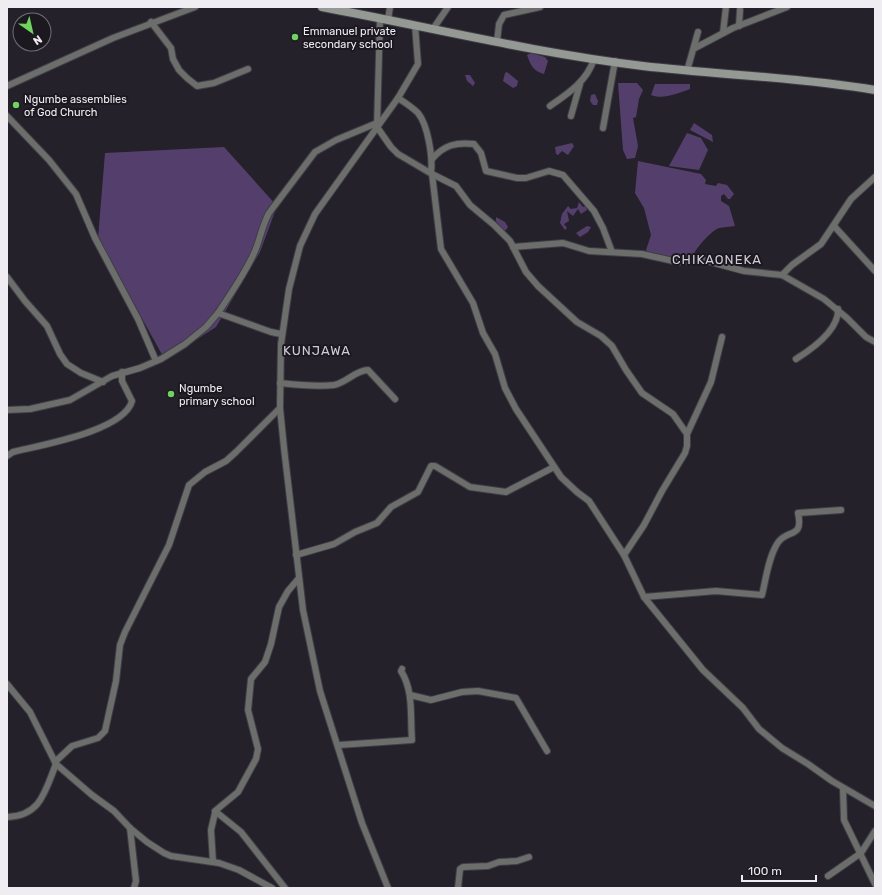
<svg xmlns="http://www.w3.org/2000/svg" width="882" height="895" viewBox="0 0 882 895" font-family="Rubik,sans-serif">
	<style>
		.green { fill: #543f6c }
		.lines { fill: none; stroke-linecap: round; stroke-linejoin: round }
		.street-casing { stroke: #413d46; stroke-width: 8 }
		.secondary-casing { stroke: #413d46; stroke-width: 10 }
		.street { stroke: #6b6e6a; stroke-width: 6 }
		.secondary { stroke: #949993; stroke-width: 8 }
		.poi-dot { fill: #70d35e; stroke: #1b1820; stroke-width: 1.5 }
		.labels { text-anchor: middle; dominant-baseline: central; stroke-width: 4; stroke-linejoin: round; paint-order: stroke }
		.poi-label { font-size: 11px; fill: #efecf2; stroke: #1b1820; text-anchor: start }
		.quarter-label { font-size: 13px; letter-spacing: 1px; fill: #cfcad6; stroke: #1b1820 }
	</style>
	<rect width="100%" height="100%" fill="#25212a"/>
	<g class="green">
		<path d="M 531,53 L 545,57 L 548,61 L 544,74 C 533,71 531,66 527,55 Z"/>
		<polygon points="507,72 518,81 517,86 513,88 503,81 505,73"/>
		<polygon points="465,75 470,75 475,83 473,86 467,81"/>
		<polygon points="618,83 637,83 643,90 639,99 636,117 633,118 638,146 635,158 627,159 623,150"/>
		<path d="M 655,84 L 690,84 L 690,89 C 679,93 662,100 651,95 Z"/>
		<polygon points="595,94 598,101 597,105 593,105 590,101 591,95"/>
		<polygon points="694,123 712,135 713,142 690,130"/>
		<polygon points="687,133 701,138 708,150 699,170 669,166"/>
		<polygon points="572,143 574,146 568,155 562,151 558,155 556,154 555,147"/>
		<polygon points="224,147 277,206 260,252 216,327 165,360 98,239 105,153"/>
		<path d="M 638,161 L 701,174 L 706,180 L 705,184 L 716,186 L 718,183 L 727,185 L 734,194 L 730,199 L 728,199 L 724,194 L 721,196 L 721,201 L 729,206 L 735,226 C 730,227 724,227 719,228 C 712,230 696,248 694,254 L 680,261 L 649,254 L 646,250 L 651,235 L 644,208 L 635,193 Z"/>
		<polygon points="579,202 583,207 586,206 587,210 581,214 578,209 573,216 567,211 569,221 564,224 567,228 565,230 560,223 562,214 568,206 571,209 577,208"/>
		<polygon points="496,217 505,222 508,227 506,230 503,230 496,221"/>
		<polygon points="587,226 591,227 588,232 580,237 576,233"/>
	</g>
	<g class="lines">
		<defs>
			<g id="street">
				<polyline points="380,18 377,127 391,147 398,154 432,174 441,249 473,303 483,333 495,354 505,388 516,409 561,477 577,492 589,501 624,555 644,597 703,670 743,708 759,729 782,748 808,764 832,781 875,806"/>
				<polyline points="388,20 390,7"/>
				<polyline points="151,22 171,48 173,59 179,70 187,78 197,86 214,83 248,69"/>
				<polyline points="739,26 740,10"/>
				<polyline points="433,29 448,7"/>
				<polyline points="723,33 726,7"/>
				<polyline points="497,42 499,24 504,15 540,7"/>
				<polyline points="695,48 733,28 787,7"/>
				<polyline points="687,71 698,32"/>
				<polyline points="7,86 113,38 195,7"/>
				<path d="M 398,98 C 404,102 412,107 418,113 C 428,125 433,158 431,173"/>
				<path d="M 550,106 C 569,93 587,81 594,59"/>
				<polyline points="7,116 49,160 76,194 95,238 138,319 156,361"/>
				<polyline points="571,116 580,84"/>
				<polyline points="603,128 615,61"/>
				<path d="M 432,159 C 444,145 456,142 474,144 L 481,153 L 486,171 L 517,178 L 526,178 L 549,171 L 563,175 L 594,211 L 603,228 L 612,252"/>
				<polyline points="432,174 456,186 470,205 494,225 510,241 526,272 538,286 577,322 601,336 612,346 626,370 642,393 673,414 687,434"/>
				<polyline points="834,226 875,271"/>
				<polyline points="513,247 563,243 589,251 642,254 678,262 703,260 744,271 782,275 824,299 847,318 866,337 875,342"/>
				<polyline points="782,275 792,265 821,244 851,199 875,177"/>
				<polyline points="7,277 25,301 47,326 60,354 67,364 81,373 103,382"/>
				<path d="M 218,313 C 231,293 245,274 255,251 C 260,239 262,226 269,213 L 315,152 L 336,140 L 377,123"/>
				<path d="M 796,359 C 812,349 839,330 838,309"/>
				<path d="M 280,383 C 298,385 316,387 334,385 C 346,383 356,370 368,370 L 395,399"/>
				<polyline points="7,410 30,409 70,400 112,376 140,368 161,359 185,344 206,327 218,313 271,332 281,334"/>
				<path d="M 7,456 L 13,452 C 41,445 124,431 132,401 L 122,381 L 122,372"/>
				<polyline points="296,555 334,544 355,532 377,523 391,507 418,492 431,466 435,466 470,487 506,492 554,467"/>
				<polyline points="624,555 644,525 662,491 685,453 687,446 687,434 711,382 722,337"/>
				<path d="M 644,597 L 716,591 L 762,595 C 766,579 768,559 777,544 C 786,528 804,540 798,513 L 841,510"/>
				<polyline points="7,684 30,712 56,764 92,795 114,811 130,828 147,842 164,853 171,856 219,863 239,870 272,888"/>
				<polyline points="410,695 431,700 462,692 478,691 516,698 547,751"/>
				<path d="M 339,745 L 412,740 C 410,718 414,691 401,671 L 402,669"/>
				<polyline points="55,762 72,746 98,738 105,731 116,681 120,645 125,632 169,545 189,485 205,472 226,461 236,452 280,408"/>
				<polyline points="843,789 844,820 875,884"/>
				<path d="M 7,817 C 41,816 45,791 56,764"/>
				<polyline points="130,828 136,881 134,888"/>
				<polyline points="213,862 211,830 215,813"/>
				<polyline points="828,876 861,853 875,831"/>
				<polyline points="285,888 241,832 215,811 238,792 256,759 258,749 248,710 251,679 265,662 271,644 279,607 288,591 299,578"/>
				<polyline points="388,888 362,823 320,691 303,610 284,448 280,408 281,344 289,289 300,246 315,214 398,98 418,64 415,25"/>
				<polyline points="458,888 460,869 463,867 488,866 499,862 517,861 529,857"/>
			</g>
			<path id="secondary" d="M 322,7 C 429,27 535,53 643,66 C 720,75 798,77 875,90"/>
		</defs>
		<use href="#street" class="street-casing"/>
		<use href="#secondary" class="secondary-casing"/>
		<use href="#street" class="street"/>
		<use href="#secondary" class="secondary"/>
	</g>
	<g class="poi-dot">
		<circle cx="295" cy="37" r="4"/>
		<circle cx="16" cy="105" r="4"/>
		<circle cx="171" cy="394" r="4"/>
	</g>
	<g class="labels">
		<g class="poi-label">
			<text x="303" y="31">Emmanuel private<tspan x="303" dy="13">secondary school</tspan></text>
			<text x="24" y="99">Ngumbe assemblies<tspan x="24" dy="13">of God Church</tspan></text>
			<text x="179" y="388">Ngumbe<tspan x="179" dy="13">primary school</tspan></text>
		</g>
		<g class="quarter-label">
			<text x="717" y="259">CHIKAONEKA</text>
			<text x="317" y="350">KUNJAWA</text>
		</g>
	</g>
	<rect width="882" height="895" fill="none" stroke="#efecf2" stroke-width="16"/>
	<g transform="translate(32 32) rotate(146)"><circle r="19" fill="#1b1820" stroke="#706d74"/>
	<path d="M0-3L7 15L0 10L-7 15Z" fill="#70d35e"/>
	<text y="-6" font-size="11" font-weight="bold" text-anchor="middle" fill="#efecf2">N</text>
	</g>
	<path d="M742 875v6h74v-6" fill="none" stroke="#efecf2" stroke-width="2"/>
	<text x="748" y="875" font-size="12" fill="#efecf2" stroke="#1b1820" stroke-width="3" paint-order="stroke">100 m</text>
</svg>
